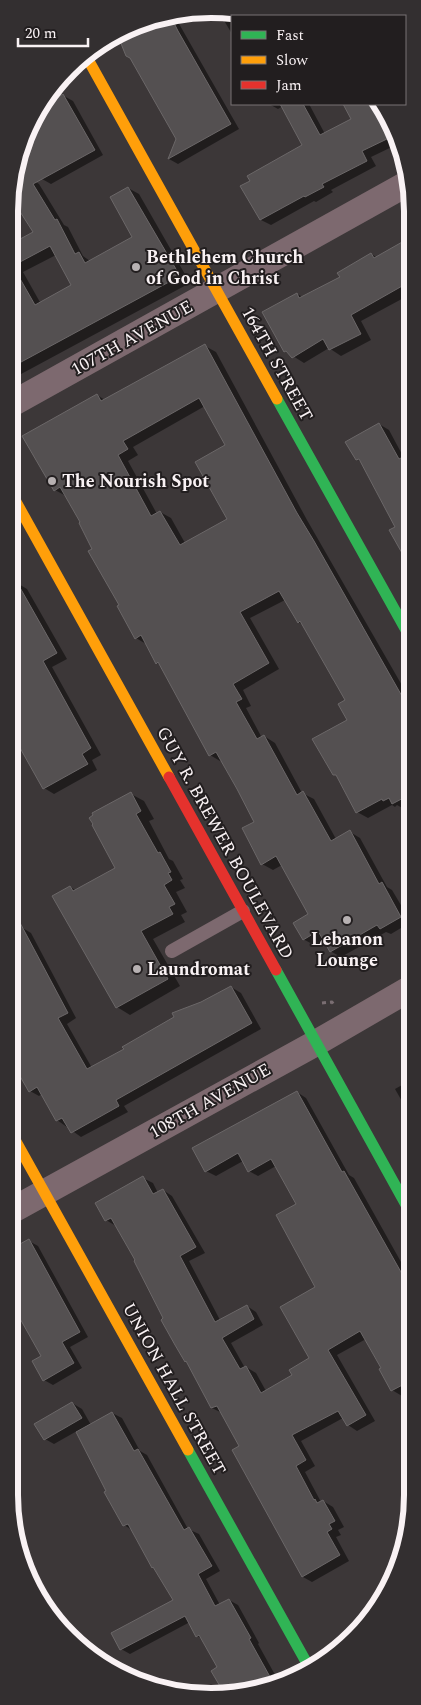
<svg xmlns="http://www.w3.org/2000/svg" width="421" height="1705" viewBox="0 0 421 1705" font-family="Spectral,serif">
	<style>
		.shadow { fill: #0007; fill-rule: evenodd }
		.building { fill: #545051; stroke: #6b6768; fill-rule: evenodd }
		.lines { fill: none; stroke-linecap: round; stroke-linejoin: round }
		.path { stroke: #7a6e72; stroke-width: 3; stroke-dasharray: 4 4; stroke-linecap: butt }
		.lane { stroke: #7d696f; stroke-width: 14 }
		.street { stroke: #7d696f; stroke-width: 26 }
		.fast { stroke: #30b455; stroke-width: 11 }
		.slow { stroke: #ff9f0a; stroke-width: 11 }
		.jam { stroke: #e5322d; stroke-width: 11 }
		.poi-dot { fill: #b7b1b2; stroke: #221e1f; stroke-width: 2 }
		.labels { text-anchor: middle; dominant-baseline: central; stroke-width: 4; stroke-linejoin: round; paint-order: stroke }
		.poi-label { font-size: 18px; font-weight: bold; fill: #f9f2f4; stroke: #221e1f; text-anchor: start }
		.street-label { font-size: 18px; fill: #f9f2f4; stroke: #221e1f }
		.rim { fill: none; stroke: #f9f2f4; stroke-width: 6 }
	</style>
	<rect width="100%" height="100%" fill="#3c3738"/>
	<g class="shadow">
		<polygon points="237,11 256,16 232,16 232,34 219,12"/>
		<polygon points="174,15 239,129 178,164 169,159 177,139 119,35 159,16"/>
		<polygon points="58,85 64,96 73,101 103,155 51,184 42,179 23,147 36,109"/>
		<polygon points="269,104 309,104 325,134 352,119 344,104 377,104 398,144 371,157 376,166 331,190 333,192 316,202 314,201 271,225 261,220 242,187 304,146 283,106 278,109"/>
		<path d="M 28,177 L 39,184 L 64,225 L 68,227 L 83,256 L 90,261 L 134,237 L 128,188 L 139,194 L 190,283 L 10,380 L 10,246 L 35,233 L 11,193 L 11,188 ZM 56,255 L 73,286 L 41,304 L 23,272 Z"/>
		<polygon points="411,239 411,294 361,321 371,340 341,356 329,348 304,363 285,351 297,294 303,297 341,277 371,254 378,258"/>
		<path d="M 205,346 L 216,352 L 307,520 L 411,701 L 411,805 L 404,809 L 397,805 L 395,807 L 392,805 L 368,818 L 357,812 L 339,777 L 334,774 L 348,720 L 347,700 L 304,625 L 298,622 L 285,600 L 250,618 L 279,669 L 243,690 L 251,706 L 246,708 L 262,738 L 264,736 L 275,743 L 302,793 L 314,799 L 336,839 L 350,832 L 360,838 L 387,887 L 392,890 L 411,922 L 391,934 L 386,932 L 341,957 L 330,951 L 324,939 L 314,945 L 303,939 L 310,914 L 282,865 L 273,870 L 262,864 L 256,822 L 222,760 L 220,761 L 210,755 L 161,665 L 157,663 L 146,644 L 136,638 L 81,523 L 66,496 L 55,490 L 97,395 L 105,400 ZM 205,406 L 227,446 L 228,520 L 185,543 L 171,518 L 160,512 L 157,514 L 128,461 L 138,455 L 133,447 Z"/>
		<polygon points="379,424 389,430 404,458 411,568 397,527 362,463 357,459"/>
		<polygon points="17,583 27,589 67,659 52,667 101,755 92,760 97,770 54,794 44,788 10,726 10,587"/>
		<polygon points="131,794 144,801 154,819 149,821 169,859 173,861 183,879 180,880 185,888 176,892 187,912 181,915 185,922 153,939 180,986 130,1015 117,1007 54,896 70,887 77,891 117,868"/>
		<polygon points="10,920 15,930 21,927 31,933 76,1018 67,1024 92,1068 231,987 241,993 261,1029 124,1106 128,1112 81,1137 57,1120 42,1094 39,1096 30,1091 9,1029"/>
		<polygon points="411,1080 411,1107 403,1103 395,1089"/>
		<polygon points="297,1092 306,1098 349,1175 354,1178 410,1278 410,1391 402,1396 392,1390 366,1339 337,1355 375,1421 357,1431 348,1425 343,1418 301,1441 315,1466 305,1472 321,1502 323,1501 333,1507 344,1527 338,1530 341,1535 336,1537 349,1561 312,1582 303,1577 241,1447 222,1413 212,1408 188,1363 186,1361 137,1261 116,1226 106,1220 143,1178 153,1183 158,1193 163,1190 172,1196 205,1253 189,1261 220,1320 247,1306 256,1312 263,1325 231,1343 245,1368 246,1367 256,1373 266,1391 294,1375 310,1359 317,1287 297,1204 276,1166 258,1176 249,1171 243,1161 216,1176 206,1171"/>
		<polygon points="29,1241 38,1246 88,1337 70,1347 82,1368 53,1385 44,1380 43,1357 22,1319 9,1325 9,1251"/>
		<polygon points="72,1403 82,1409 91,1425 112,1413 122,1418 140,1451 147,1455 188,1529 199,1534 220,1571 206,1579 220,1605 229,1600 238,1605 259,1643 258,1644 279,1682 263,1689 225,1693 213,1671 219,1668 203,1639 197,1636 190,1622 130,1654 121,1649 174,1601 156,1568 153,1567 132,1530 124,1525 77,1431 54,1444 45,1439"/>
	</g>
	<g class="building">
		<polygon points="170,15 178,31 231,124 168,159 176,139 130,58 126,56 118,36 159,16"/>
		<polygon points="63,94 95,150 33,184 55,220 57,219 75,254 79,252 85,263 132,237 110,197 128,187 180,276 10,368 10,261 35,305 71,285 50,246 20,262 11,244 33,232 10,196 11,184 36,109"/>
		<polygon points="280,104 303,104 320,135 351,119 343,104 371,104 389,138 362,151 367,161 322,184 324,187 305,197 304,196 260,220 240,186 250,181 247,176 302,145"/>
		<polygon points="411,237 411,281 351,315 361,334 329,350 323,339 292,358 286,351 284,352 262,312 297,293 299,298 340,277 337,273 371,253 374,258"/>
		<path d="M 205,344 L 297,513 L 314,541 L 411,712 L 411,794 L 392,804 L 389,798 L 383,801 L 382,799 L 356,813 L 336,775 L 333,775 L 312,739 L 347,720 L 338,704 L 345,700 L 300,621 L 298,623 L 279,591 L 240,612 L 269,663 L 233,684 L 242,699 L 236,702 L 257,739 L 264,735 L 297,795 L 303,791 L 331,841 L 350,830 L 379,884 L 382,882 L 401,917 L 380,929 L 377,925 L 330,952 L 318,931 L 303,940 L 293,923 L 308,914 L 276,856 L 261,865 L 242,828 L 254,822 L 237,789 L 216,752 L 209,756 L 158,662 L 156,664 L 141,635 L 135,639 L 117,606 L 119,605 L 88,551 L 92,549 L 79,523 L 80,522 L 60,487 L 54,491 L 22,436 L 97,394 L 101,401 ZM 199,398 L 225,445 L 195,462 L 227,519 L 180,545 L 160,511 L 151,516 L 118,455 L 128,449 L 123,441 Z"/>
		<polygon points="379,423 399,459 411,453 411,569 389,530 395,527 359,459 356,460 345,442"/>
		<polygon points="10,570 57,653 43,661 91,748 82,754 88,764 43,789 10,730"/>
		<polygon points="131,792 141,811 136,814 158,853 160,852 171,872 168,873 172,880 164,885 175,904 169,907 173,914 141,931 168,979 116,1008 52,896 70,886 73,891 115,868 92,825 93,824 89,818 93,815 92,813"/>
		<polygon points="10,904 68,1013 58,1018 87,1069 124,1049 122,1047 174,1017 172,1013 201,1002 231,986 252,1023 116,1100 119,1106 71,1133 62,1118 56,1121 37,1087 29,1092 9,1057"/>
		<polygon points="297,1091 342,1172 344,1171 410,1288 410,1381 391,1391 379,1369 381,1368 360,1331 328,1350 366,1415 347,1426 338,1411 292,1435 306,1460 296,1466 314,1500 315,1499 317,1503 323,1500 335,1521 329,1524 332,1529 327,1532 340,1555 302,1577 232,1450 239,1446 217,1406 211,1408 186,1361 185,1362 175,1345 161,1320 163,1318 134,1261 135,1260 111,1218 105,1221 95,1203 143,1176 153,1194 163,1189 196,1247 180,1256 215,1322 247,1305 254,1319 222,1338 240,1369 246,1366 261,1393 292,1375 289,1370 309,1358 280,1307 315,1287 276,1215 296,1204 271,1159 248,1172 238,1153 205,1172 192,1148"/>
		<polygon points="29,1239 80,1332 62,1342 74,1363 43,1381 32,1361 41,1356 9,1299 9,1250"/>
		<polygon points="72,1402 82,1418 44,1440 34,1424"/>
		<polygon points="112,1412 134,1451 138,1449 184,1530 189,1527 212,1566 198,1574 215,1606 229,1599 251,1638 249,1639 274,1684 263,1689 224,1693 211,1671 217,1667 199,1635 196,1637 185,1616 120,1650 111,1633 173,1600 153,1567 152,1568 128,1524 123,1526 104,1492 106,1491 76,1432"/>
	</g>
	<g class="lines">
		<polyline class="path" points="322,1003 332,1002 334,1005"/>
		<polyline class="lane" points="172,951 243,911"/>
		<g class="street">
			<polyline points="10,405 410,182"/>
			<polyline points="9,1212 316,1043 411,988"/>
		</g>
		<g class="fast">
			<polyline points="277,399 411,639"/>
			<polyline points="276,970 410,1212"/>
			<polyline points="188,1450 309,1667"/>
		</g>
		<g class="slow">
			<polyline points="85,54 277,399"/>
			<polyline points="10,491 169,777"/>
			<polyline points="9,1129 188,1450"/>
		</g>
		<polyline class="jam" points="169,777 276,970"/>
	</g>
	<g class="poi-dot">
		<circle cx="136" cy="267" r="5"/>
		<circle cx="52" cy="481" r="5"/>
		<circle cx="347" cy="920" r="5"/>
		<circle cx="137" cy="969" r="5"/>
	</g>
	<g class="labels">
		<g class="poi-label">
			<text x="146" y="257">Bethlehem Church<tspan x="146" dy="21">of God in Christ</tspan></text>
			<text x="62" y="481">The Nourish Spot</text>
			<text x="347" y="939" text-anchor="middle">Lebanon<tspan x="347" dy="21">Lounge</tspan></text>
			<text x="147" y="969">Laundromat</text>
		</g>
		<g class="street-label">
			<text transform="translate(132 338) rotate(-29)">107TH AVENUE</text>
			<text transform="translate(277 364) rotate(61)">164TH STREET</text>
			<text transform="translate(225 843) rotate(61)">GUY R. BREWER BOULEVARD</text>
			<text transform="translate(210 1101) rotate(-29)">108TH AVENUE</text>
			<text transform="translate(174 1389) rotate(61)">UNION HALL STREET</text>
		</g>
	</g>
	<path d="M0 0H421V1705H0ZM211 18H211A193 193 0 0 1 404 211V1495A193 193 0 0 1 211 1688H211A193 193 0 0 1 18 1495V211A193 193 0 0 1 211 18Z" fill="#332f30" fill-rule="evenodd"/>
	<path class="rim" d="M211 18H211A193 193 0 0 1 404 211V1495A193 193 0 0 1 211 1688H211A193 193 0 0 1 18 1495V211A193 193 0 0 1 211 18Z"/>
	<rect x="231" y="15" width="175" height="90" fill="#221e1f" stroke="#787374"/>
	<rect x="241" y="31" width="25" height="8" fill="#30b455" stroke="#787374"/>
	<text x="276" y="40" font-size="15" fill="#f9f2f4">Fast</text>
	<rect x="241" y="56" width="25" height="8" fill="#ff9f0a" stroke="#787374"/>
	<text x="276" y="65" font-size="15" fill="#f9f2f4">Slow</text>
	<rect x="241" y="81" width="25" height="8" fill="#e5322d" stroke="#787374"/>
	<text x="276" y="90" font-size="15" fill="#f9f2f4">Jam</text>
	<path d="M18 38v8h70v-8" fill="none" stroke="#f9f2f4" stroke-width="2.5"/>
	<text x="25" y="38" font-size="15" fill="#f9f2f4" stroke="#221e1f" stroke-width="4" paint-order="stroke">20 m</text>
</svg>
